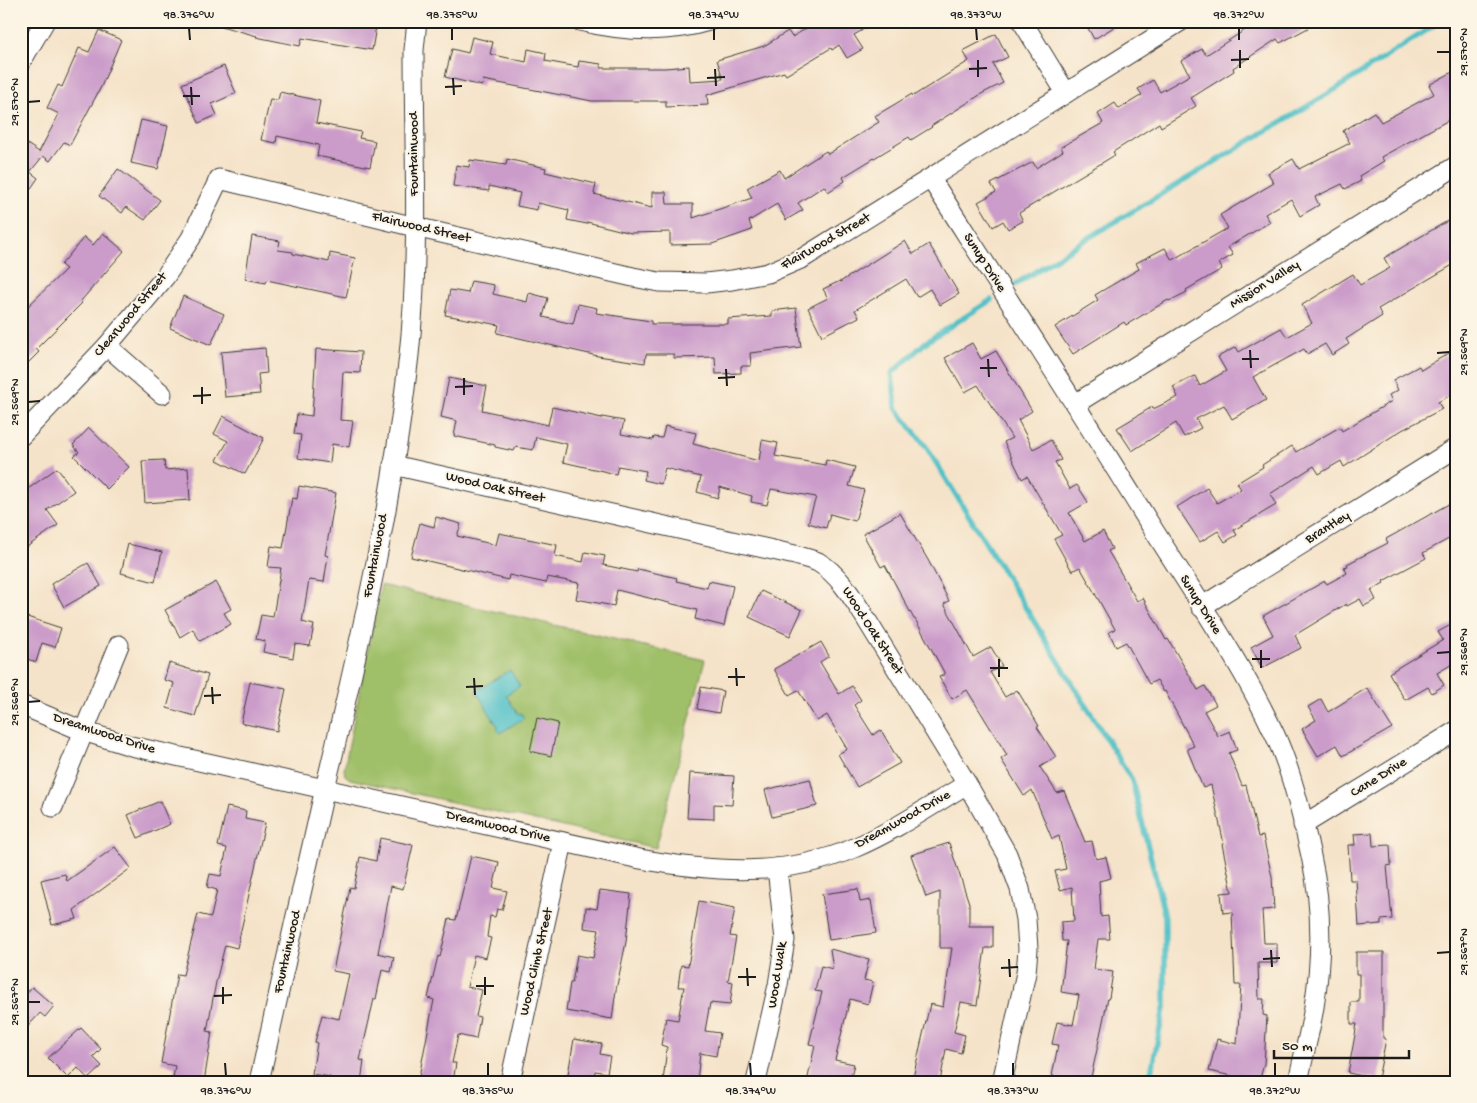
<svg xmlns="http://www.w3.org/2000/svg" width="1477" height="1103" viewBox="0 0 1477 1103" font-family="'Gochi Hand',sans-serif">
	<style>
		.green { fill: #9fbf68; stroke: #5e6e42 }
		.water { fill: #53c1c7; stroke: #386e72 }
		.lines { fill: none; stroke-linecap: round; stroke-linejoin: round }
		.stream { stroke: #53c1c7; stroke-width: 5.5 }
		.building { fill: #cb9bca }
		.minor-casing { stroke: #3d3a36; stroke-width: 21 }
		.minor { stroke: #fff; stroke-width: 19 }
		.ticks { fill: none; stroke: #1c1c1c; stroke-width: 2 }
		.labels { text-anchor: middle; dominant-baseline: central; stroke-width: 4; stroke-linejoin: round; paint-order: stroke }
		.street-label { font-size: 14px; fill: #1c1c1c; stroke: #fcf5e5 }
		.neatline { fill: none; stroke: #1c1c1c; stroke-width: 2 }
		.ticks-label { font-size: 12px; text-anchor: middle; fill: #1c1c1c }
	</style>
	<rect width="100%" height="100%" fill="#fcf5e5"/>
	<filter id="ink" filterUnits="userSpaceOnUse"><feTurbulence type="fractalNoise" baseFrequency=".02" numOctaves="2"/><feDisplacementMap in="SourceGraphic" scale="10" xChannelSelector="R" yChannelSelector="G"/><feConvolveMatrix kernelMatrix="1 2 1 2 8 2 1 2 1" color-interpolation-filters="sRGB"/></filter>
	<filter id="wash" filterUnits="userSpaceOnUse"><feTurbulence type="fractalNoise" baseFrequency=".0096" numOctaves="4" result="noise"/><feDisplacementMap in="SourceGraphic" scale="20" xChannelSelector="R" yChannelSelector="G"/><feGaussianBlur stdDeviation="1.12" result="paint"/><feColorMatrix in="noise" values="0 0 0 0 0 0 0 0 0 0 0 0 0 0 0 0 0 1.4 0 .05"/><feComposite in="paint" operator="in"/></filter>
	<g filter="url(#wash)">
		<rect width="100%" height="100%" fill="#f5e3c9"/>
		<polygon class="green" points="381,585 705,660 656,848 350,779 345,775 344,769"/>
		<polygon class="water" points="510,670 520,686 506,695 518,714 521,713 524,718 500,733 497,729 498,727 476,691"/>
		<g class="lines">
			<g class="stream">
				<polyline points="1016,284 1080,243 1336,89 1441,21"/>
				<polyline points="991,300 926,342 892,373 896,408 927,448 1132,780 1165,917 1165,1004 1149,1082"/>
			</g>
		</g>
		<g id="blocks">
			<g class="building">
				<polygon points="221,21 377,21 372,50 302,38 300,46 256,37 257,36 221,26"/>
				<polygon points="819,21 878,21 854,35 863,49 847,58 839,45 832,50 831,48 786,75 784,72 707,95 708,105 666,107 666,101 592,101 483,80 482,86 445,77 452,49 468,53 472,37 493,42 490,54 526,62 528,49 546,53 545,61 578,67 579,61 601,64 601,68 665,68 689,66 690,81 723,79 717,60 764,46 788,31 792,37"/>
				<polygon points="1084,21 1124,21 1094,39"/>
				<polygon points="1259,21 1321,21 1280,43 1277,39 1233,68 1234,71 1191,98 1196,106 1161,127 1159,123 1113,152 1115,155 1019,213 1023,221 1008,229 1003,221 993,227 978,202 996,192 991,184 1033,162 1036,168 1063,151 1061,147 1103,123 1098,114 1115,103 1119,109 1142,95 1138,89 1153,80 1160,92 1190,75 1181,61 1202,49 1206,55"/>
				<polygon points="99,30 121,40 101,87 70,145 64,142 50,161 43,156 30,172 38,178 21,203 21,140 39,152 59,114 47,108 58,85 62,87 79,48 89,52"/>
				<polygon points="996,34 1008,57 993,64 1003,83 983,93 931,126 932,127 911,140 909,137 843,177 845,181 828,192 824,186 798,203 803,210 786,220 777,204 749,221 752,230 712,244 670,245 670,232 631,233 587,222 587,224 567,220 569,210 538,203 537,210 517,206 520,193 489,186 489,191 453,186 456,165 469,167 470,160 506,165 507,159 546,168 545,172 596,184 594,194 652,208 652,192 666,192 667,204 693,204 693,218 752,198 747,188 780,170 784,178 826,151 828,154 879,122 875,116 912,94 913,96 969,61 963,51"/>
				<polygon points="224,66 236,93 212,104 217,115 199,123 182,84"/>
				<polygon points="1456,70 1456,116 1381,157 1384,161 1359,176 1361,181 1345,189 1342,184 1315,197 1319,205 1300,216 1291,199 1265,214 1270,222 1228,247 1233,255 1219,263 1222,269 1186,290 1187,292 1169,301 1168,300 1126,325 1124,322 1073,354 1055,327 1098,300 1095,295 1139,269 1136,263 1165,248 1172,260 1228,228 1220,215 1274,183 1268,173 1293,159 1299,169 1350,143 1343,131 1374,112 1381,122 1434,94 1429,85"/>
				<polygon points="280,92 320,101 316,123 361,132 359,138 375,141 370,167 317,156 319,145 277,136 276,143 261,140 270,99 278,100"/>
				<polygon points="141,120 168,126 158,169 131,163"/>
				<polygon points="118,169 160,200 145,220 126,207 122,213 99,196"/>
				<polygon points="1456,216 1456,263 1378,309 1382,316 1346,339 1349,344 1332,355 1325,344 1307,354 1304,349 1253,377 1266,400 1232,419 1224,405 1196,419 1201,428 1184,437 1176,423 1132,451 1117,428 1152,407 1153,409 1178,397 1173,387 1195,376 1200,386 1226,371 1218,357 1236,347 1239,352 1281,328 1287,337 1312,323 1302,305 1353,274 1360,285 1390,268 1384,258"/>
				<polygon points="103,233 124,251 80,302 82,303 36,349 39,352 21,370 21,313 66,269 61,265 84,237 93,245"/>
				<polygon points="252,236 280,241 278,250 293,252 293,254 329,262 330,253 355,258 346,297 267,280 266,283 245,279"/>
				<polygon points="905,241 913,254 929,244 959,294 940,305 930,289 917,297 906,279 855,310 859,317 822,336 808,308 828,298 823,289 840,281 840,282"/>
				<polygon points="471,281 494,285 493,294 527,302 529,293 548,298 543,317 573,324 578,304 597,308 596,313 651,321 651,324 728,324 728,319 772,316 772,311 796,308 801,347 750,353 751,366 741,366 741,373 716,374 715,357 674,358 674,354 646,354 645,363 598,356 497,333 499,325 445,315 450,290 468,293"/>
				<polygon points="183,296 224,314 211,345 170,328"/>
				<polygon points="972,343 981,359 996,351 1032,411 1018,420 1033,449 1051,440 1061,460 1055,462 1070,489 1077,485 1088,502 1069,513 1085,541 1103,531 1112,549 1108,551 1137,601 1143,598 1166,640 1168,639 1198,690 1205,686 1216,705 1204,711 1218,736 1230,731 1237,750 1229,753 1242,786 1246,785 1258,837 1263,836 1272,877 1274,909 1262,910 1264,943 1277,943 1277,963 1258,963 1259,999 1264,999 1263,1015 1267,1016 1264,1064 1259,1082 1209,1071 1217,1039 1237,1044 1241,985 1235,985 1232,912 1223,913 1221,893 1232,892 1222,844 1224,844 1211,785 1203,788 1187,749 1194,746 1165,691 1164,692 1157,680 1149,684 1126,642 1116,647 1109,632 1115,629 1080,567 1072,571 1054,539 1062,535 1027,476 1022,479 1004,442 1012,438 978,385 965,392 945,358"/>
				<polygon points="265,348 267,373 258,374 260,394 225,397 221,352"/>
				<polygon points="316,349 361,352 360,373 343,372 340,420 353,421 349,447 332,444 330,463 298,458 301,435 294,434 297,414 312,416"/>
				<polygon points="1449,353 1456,365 1456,392 1438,402 1442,409 1402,430 1344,467 1341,461 1319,474 1314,466 1270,494 1276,505 1234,530 1237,535 1225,542 1218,531 1200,542 1177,507 1207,488 1217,503 1241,489 1237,483 1263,467 1262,465 1292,446 1296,452 1340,427 1342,431 1392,401 1389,395 1398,390 1393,380 1419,366 1421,370"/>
				<polygon points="449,378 487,386 482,410 548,425 552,407 602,418 602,417 624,421 621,434 653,440 654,437 662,438 665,426 696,433 693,444 759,461 762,440 778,443 775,456 825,465 826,460 855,467 849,486 864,490 855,521 830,514 826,528 808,523 816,497 771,489 767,505 751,502 752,496 720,487 718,498 697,492 701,477 665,468 661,484 644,480 646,471 618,466 616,474 563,462 567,444 536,437 533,450 516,447 514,451 495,447 495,445 454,436 457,421 441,417"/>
				<polygon points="223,416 264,438 245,474 217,460 228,441 214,434"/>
				<polygon points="89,428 129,467 107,489 74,456 79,452 73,445"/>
				<polygon points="164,460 165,470 188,468 190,500 145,503 142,461"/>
				<polygon points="57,468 74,491 47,510 58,525 21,551 21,494"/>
				<polygon points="299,486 336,493 325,555 328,556 324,582 309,580 302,622 314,625 310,646 295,644 293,658 263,652 265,641 256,639 261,615 273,617 281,568 268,567 271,546 283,548 292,498 297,499"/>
				<polygon points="1456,500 1456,535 1423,553 1426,558 1383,581 1384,583 1371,590 1376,600 1364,606 1360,599 1347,606 1346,604 1295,635 1301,648 1262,668 1251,647 1273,635 1263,616 1325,581 1327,584 1347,573 1344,567 1348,566 1347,564 1388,543 1386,539"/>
				<polygon points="900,513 928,560 949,601 944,604 973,657 991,647 1002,666 990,672 1005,697 1017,690 1039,726 1037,727 1056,757 1040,767 1057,793 1064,791 1085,842 1092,841 1096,859 1106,857 1111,878 1099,881 1101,917 1108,916 1110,939 1098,939 1094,969 1113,972 1109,998 1108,998 1090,1082 1053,1082 1054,1076 1052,1076 1058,1045 1052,1044 1057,1022 1073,1025 1079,995 1061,992 1067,941 1062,941 1061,922 1074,921 1072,887 1060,890 1055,871 1066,869 1059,836 1052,839 1032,790 1024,796 1001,759 1007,755 967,690 952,699 939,677 945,674 915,619 914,619 885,565 881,567 863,534"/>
				<polygon points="436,517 461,524 457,536 496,545 499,533 557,545 555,556 583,562 585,552 605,556 603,565 637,572 638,569 677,578 676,581 707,588 709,581 733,586 724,626 695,619 697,610 617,590 614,606 576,599 579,583 547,577 546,583 509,575 508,580 411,557 420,523 434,527"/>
				<polygon points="128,544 162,552 155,582 121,573"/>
				<polygon points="88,563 101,586 64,607 51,584"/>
				<polygon points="216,582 231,609 224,613 231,624 200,641 193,629 180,637 165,610"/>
				<polygon points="761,591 802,610 790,636 749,617"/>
				<polygon points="21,615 61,628 55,647 42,643 36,662 21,657"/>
				<polygon points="1456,622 1456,662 1437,673 1444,685 1432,693 1428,687 1405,700 1389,673 1443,640 1438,632"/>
				<polygon points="821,642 829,656 820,662 839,694 852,686 861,700 854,705 873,735 881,730 900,763 857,787 838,754 847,749 827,715 817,721 798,690 789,695 774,669"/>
				<polygon points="169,663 208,675 195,716 167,708 174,683 164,680"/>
				<polygon points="250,682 286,689 277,731 241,723"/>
				<polygon points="701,687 723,691 719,713 697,709"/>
				<polygon points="1367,688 1392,728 1343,756 1337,745 1318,756 1302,729 1316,720 1308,707 1321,699 1328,712"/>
				<polygon points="537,718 558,723 551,756 530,751"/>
				<polygon points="690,773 734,776 732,805 714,804 714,819 687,818"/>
				<polygon points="810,779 817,806 772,817 765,790"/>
				<polygon points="160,801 170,824 138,838 128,815"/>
				<polygon points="227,807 246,811 245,819 265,823 237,948 225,945 216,982 207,1031 212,1032 204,1082 194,1082 173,1078 175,1066 161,1063 177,974 183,975 198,914 211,917 217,890 207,887 210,874 221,876 227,848 218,846"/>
				<polygon points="1372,833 1373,846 1390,845 1391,865 1387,866 1392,919 1381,920 1381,924 1359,926 1356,880 1350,880 1348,845 1355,845 1354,834"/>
				<polygon points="380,838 413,845 403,889 391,886 378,953 394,957 391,972 382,970 376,999 374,999 360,1060 364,1061 361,1082 329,1082 330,1077 312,1074 317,1043 315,1042 322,1015 339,1019 349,974 333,971 350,887 354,888 360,857 376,861"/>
				<polygon points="949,843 969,903 969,926 993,926 993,948 985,948 977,1005 961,1002 954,1032 965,1035 961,1053 946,1049 940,1082 912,1082 930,1004 943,1007 952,948 940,948 940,892 926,897 911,855"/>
				<polygon points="115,847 131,868 74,910 77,919 52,925 41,880 65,874 67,881"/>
				<polygon points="471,856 499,862 493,888 507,891 502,910 497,909 495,917 490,916 487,937 491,938 486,958 474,955 467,987 482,990 476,1016 480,1017 476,1039 458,1035 452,1063 456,1063 453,1082 418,1082 434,1000 428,998 438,956 440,957 449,919 456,920"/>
				<polygon points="858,889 860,902 871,900 876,933 829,940 822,894"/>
				<polygon points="600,890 631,894 626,942 616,990 612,1019 566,1011 570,983 572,983 577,955 593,958 599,930 584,928 586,907 597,909"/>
				<polygon points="699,901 735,908 730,936 736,937 728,981 733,982 730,1005 710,1003 705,1031 720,1033 716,1056 700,1053 697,1082 663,1082 667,1047 661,1045 666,1018 678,1020 684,987 678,987 681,965 688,966"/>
				<polygon points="830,949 869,959 864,980 873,982 868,1004 850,999 835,1060 854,1064 850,1082 807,1082 815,1045 809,1044 822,992 815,991 821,966 833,969"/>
				<polygon points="1356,952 1384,952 1384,974 1383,974 1383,1038 1386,1039 1378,1079 1348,1073 1357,1024 1351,1024 1351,1002 1359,1002 1359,974 1356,974"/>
				<polygon points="32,987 54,1006 45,1017 40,1013 21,1034 21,999"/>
				<polygon points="81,1028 101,1049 93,1057 102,1066 88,1079 78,1068 68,1078 48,1058"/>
				<polygon points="574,1039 602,1044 600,1054 610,1056 607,1073 595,1071 593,1082 567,1080"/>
			</g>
		</g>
	</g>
	<g filter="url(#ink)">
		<use href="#blocks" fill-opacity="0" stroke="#3d3a36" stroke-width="1"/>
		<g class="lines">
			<defs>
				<g id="minor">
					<path d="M 580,21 C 622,31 667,34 709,21"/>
					<polyline points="1022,21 1066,93"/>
					<polyline points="21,62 45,21"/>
					<path d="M 931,179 C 1004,293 1077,406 1148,521 C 1191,590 1241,661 1275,735 C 1291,769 1303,819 1311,856 C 1322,905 1322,958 1314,1007 C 1310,1032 1303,1057 1298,1082"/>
					<polyline points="107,346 162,394"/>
					<polyline points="1075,404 1456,166"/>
					<polyline points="21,436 107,346 165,277 191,238 219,179 415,227 633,277 659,282 706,283 732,280 768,273 803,258 1181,21"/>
					<path d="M 393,465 L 795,555 C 802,557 811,559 818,562 C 838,574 851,595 863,614 L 967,784 L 1007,854 L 1020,889 L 1026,919 L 1028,949 L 1026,973 L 1002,1082"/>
					<polyline points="1201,607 1456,448"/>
					<path d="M 21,705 L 83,731 L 131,746 L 640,859 C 711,872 786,878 854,848 C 894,831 930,806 967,784"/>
					<polyline points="53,807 119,645"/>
					<polyline points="1303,825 1456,731"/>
					<path d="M 259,1082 C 281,983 303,883 326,784 C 360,643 393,500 409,355 C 420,254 414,151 414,50 L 417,21"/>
					<polyline points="510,1082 563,842"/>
					<polyline points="756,1082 778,985 785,940 777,868"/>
				</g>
			</defs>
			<use href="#minor" class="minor-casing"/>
			<use href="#minor" class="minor"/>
		</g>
	</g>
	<path class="ticks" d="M 189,28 L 190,40M 452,28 L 452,40M 714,28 L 714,40M 976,28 L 977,40M 1239,28 L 1239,40M 1240,50 L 1240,68M 1437,52 L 1450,52M 978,60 L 978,77M 1231,60 L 1249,59M 715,69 L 716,86M 969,69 L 987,68M 453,78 L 454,95M 707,78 L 725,77M 191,87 L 192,105M 445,87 L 462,86M 183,96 L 200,96M 28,102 L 40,101M 1250,350 L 1251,368M 1437,353 L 1450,352M 988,359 L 989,377M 1242,359 L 1259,359M 980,368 L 997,368M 726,369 L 727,386M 464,378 L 464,395M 718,378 L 735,377M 202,387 L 202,404M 455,387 L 473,386M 193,396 L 211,395M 28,402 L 40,401M 1261,650 L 1261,668M 1437,653 L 1450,652M 999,659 L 999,677M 1252,659 L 1270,659M 736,668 L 737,686M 990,668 L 1008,668M 728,677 L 745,677M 474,678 L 475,695M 212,687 L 213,704M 466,687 L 483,686M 204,696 L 221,695M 28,702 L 40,701M 1271,950 L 1272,967M 1437,953 L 1450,952M 1009,959 L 1010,977M 1263,959 L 1280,958M 747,968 L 748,986M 1001,968 L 1018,967M 485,977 L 485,995M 738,977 L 756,977M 476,986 L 494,986M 223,987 L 223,1004M 214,996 L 232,995M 28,1002 L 40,1002M 225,1063 L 226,1076M 488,1063 L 488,1076M 750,1063 L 751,1076M 1013,1063 L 1013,1076M 1275,1063 L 1275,1076"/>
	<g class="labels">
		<g class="street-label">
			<text transform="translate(414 154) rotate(-90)">Fountainwood</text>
			<text transform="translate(421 228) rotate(13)">Flairwood Street</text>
			<text transform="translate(826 242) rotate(-30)">Flairwood Street</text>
			<text transform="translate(984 263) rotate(57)">Sunup Drive</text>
			<text transform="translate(1265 285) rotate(-32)">Mission Valley</text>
			<text transform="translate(131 315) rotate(-50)">Clearwood Street</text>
			<text transform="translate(495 488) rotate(13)">Wood Oak Street</text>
			<text transform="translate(1328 528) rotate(-32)">Brantley</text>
			<text transform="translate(376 556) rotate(-79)">Fountainwood</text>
			<text transform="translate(1200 605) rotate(58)">Sunup Drive</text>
			<text transform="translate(872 631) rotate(57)">Wood Oak Street</text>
			<text transform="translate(104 734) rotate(18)">Dreamwood Drive</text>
			<text transform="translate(1379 778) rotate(-32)">Cane Drive</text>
			<text transform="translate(903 820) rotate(-29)">Dreamwood Drive</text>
			<text transform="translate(498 827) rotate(13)">Dreamwood Drive</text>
			<text transform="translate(288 952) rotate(-77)">Fountainwood</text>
			<text transform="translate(537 962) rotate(-77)">Wood Climb Street</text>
			<text transform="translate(778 975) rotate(-81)">Wood Walk</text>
		</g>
	</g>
	<rect width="1477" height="1103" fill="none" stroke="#fcf5e5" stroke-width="55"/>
	<path d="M1274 1050v8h135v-8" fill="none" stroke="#1c1c1c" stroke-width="2.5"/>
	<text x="1282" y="1050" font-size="15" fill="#1c1c1c" stroke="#fcf5e5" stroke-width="4" paint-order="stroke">50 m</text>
	<rect x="28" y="28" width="1422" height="1048" class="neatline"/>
	<g class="ticks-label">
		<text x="189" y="18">98.376°W</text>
		<text x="452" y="18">98.375°W</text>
		<text x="714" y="18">98.374°W</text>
		<text x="976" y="18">98.373°W</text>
		<text x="1239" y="18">98.372°W</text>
		<text transform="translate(1463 52) rotate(-90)" y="4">29.570°N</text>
		<text transform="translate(14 102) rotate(-90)" y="4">29.570°N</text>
		<text transform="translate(1463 352) rotate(-90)" y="4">29.569°N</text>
		<text transform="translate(14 402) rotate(-90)" y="4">29.569°N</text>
		<text transform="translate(1463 652) rotate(-90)" y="4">29.568°N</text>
		<text transform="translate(14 702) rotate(-90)" y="4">29.568°N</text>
		<text transform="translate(1463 952) rotate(-90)" y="4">29.567°N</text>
		<text transform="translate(14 1002) rotate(-90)" y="4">29.567°N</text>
		<text x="226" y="1094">98.376°W</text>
		<text x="488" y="1094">98.375°W</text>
		<text x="751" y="1094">98.374°W</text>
		<text x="1013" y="1094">98.373°W</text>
		<text x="1275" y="1094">98.372°W</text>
	</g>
</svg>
